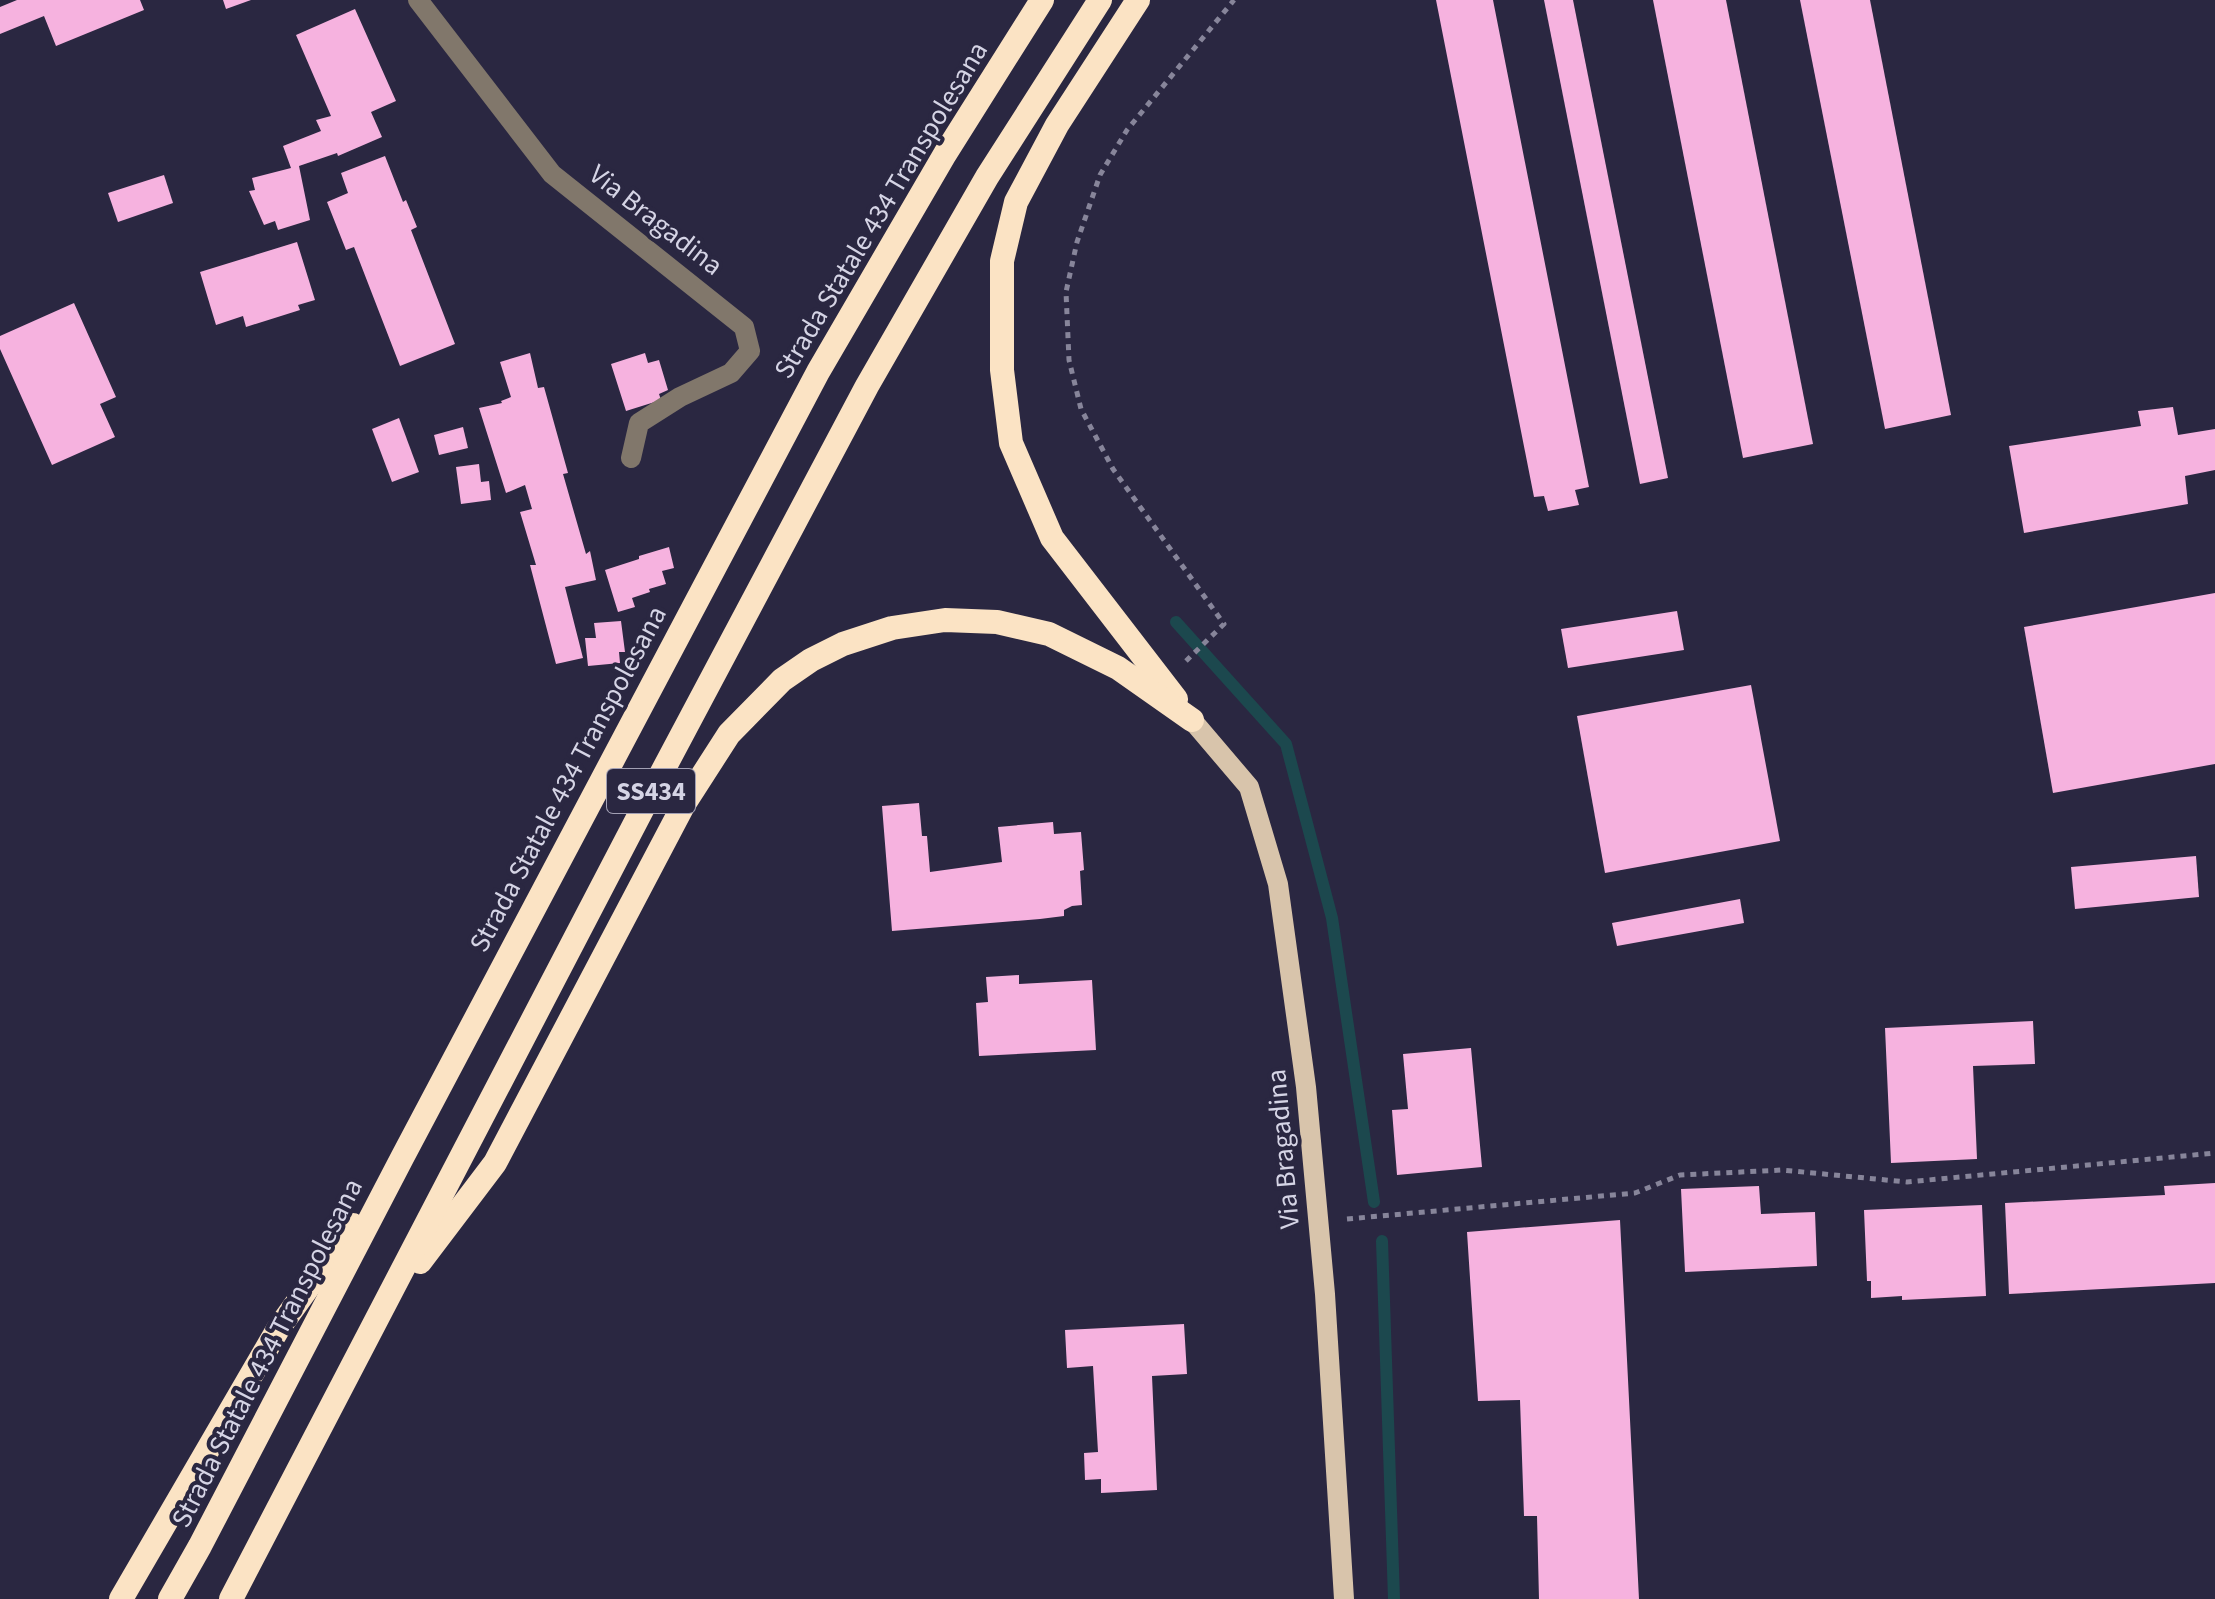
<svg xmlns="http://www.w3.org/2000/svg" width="2215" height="1599" viewBox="0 0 2215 1599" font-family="'Source Sans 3',sans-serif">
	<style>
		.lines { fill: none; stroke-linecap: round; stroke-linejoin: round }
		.stream { stroke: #1c484e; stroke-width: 12 }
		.building { fill: #f6b2df }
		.path { stroke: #87859a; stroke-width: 5; stroke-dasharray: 6 6; stroke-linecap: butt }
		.minor { stroke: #81776b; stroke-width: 20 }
		.major { stroke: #d8c4ab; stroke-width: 20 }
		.highway { stroke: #fbe3c4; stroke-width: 24 }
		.labels { text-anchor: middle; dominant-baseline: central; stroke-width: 8; stroke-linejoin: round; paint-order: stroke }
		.shield { fill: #2a2741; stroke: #a2a0b4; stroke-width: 2 }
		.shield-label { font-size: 26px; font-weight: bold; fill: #d5d4e5 }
		.street-label { font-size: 28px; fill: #d5d4e5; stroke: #2a2741 }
	</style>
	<rect width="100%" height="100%" fill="#2a2741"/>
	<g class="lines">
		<g class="stream">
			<polyline points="1176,622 1286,744 1332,918 1374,1202"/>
			<polyline points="1382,1241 1394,1599"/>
		</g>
	</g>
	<g class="building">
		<polygon points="17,0 140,0 144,10 56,46 44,16 0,34 0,7"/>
		<polygon points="223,0 251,0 226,9"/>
		<polygon points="1436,0 1493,0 1589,487 1575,490 1579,505 1548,511 1544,496 1534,497"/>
		<polygon points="1544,0 1573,0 1668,478 1640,484"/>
		<polygon points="1653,0 1726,0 1813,444 1743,458"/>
		<polygon points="1800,0 1870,0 1951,415 1885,429"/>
		<polygon points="355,9 396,101 371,112 382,137 338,156 337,153 299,166 310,220 278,230 275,221 264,225 249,191 255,190 252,178 291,168 283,146 321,131 316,120 331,116 296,35"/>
		<polygon points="385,156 403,202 406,200 417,227 411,230 455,344 400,366 354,247 346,250 327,202 348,193 341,173"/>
		<polygon points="164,175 173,203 118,222 108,193"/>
		<polygon points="297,242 315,300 298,305 300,310 246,327 243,316 216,325 200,272"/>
		<polygon points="74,303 116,397 100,404 115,437 52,465 0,349 0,336"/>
		<polygon points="530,353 538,388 544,387 568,473 563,474 586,554 590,551 596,580 565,587 583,658 556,664 530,565 536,565 520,512 532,509 525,485 506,493 479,408 502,403 501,401 511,397 500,362"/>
		<polygon points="645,353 648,363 659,360 668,390 659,394 661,400 626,411 611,364"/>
		<polygon points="2173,407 2178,435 2215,429 2215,470 2185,476 2188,504 2024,533 2009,446 2141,426 2138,411"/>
		<polygon points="399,418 419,472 392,482 372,429"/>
		<polygon points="463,427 468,448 439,455 434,435"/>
		<polygon points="479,464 481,482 489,481 491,500 461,504 456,467"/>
		<polygon points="669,547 674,568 662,571 666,584 649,589 650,592 632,598 635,607 618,612 605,570 639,559 639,556"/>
		<polygon points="2215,593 2215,764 2053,793 2024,627"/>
		<polygon points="1677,611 1684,650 1568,668 1561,629"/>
		<polygon points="621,621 625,652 619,652 620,663 588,666 585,638 596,638 594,623"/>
		<polygon points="1751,685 1780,841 1605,873 1577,716"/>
		<polygon points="919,803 922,836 927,836 930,872 1002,862 998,827 1053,822 1054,834 1081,832 1084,870 1080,871 1082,905 1072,906 1064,910 1064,916 1040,919 892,931 882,806"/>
		<polygon points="2196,856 2199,897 2075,909 2071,867"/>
		<polygon points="1740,899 1744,923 1617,946 1612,923"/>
		<polygon points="1019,975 1019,984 1092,980 1096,1050 979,1056 976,1003 988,1002 986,977"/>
		<polygon points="2033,1021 2035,1064 1973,1066 1977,1159 1891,1163 1885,1028"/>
		<polygon points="1471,1048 1482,1167 1397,1175 1392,1110 1408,1109 1403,1054"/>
		<polygon points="2215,1183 2215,1283 2009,1294 2005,1203 2165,1195 2164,1186"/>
		<polygon points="1759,1186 1761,1214 1815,1212 1817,1266 1685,1272 1681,1189"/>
		<polygon points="1982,1205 1986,1296 1902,1300 1902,1296 1871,1298 1871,1281 1867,1281 1864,1210"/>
		<polygon points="1620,1220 1639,1599 1539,1599 1537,1516 1524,1516 1520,1400 1478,1401 1467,1232"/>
		<polygon points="1184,1324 1187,1374 1152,1376 1157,1490 1101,1493 1101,1479 1085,1480 1084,1453 1098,1452 1093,1366 1067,1368 1065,1330"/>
	</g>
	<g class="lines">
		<g class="path">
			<polyline points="1186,661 1224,624 1113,469 1081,409 1069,360 1066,292 1077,242 1100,175 1127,130 1234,0"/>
			<polyline points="1347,1219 1635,1193 1680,1175 1782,1170 1907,1182 2215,1153"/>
		</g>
		<polyline class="minor" points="418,0 552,174 744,327 750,351 731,373 680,397 639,423 631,458"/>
		<polyline class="major" points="1192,720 1249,787 1278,884 1306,1087 1325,1294 1344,1599"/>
		<g class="highway">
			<polyline points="1138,0 1057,125 1016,202 1002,261 1002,370 1011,443 1052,538 1176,699"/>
			<polyline points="420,1262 495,1163 684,804 729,734 782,680 811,660 843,644 892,628 945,620 997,622 1049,634 1118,668 1192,720"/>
			<polyline points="121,1599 278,1329 353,1225"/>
			<polyline points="170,1599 200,1546 402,1158 818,372 945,154 1042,0"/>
			<polyline points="231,1599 643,808 867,386 987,177 1100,0"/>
		</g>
	</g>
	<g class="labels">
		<rect class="shield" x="607" y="769" width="88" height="44" rx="6"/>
		<g class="shield-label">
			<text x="651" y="791">SS434</text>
		</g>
		<g class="street-label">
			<text transform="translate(881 210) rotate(-59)">Strada Statale 434 Transpolesana</text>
			<text transform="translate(656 220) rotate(38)">Via Bragadina</text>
			<text transform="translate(568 779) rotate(-62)">Strada Statale 434 Transpolesana</text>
			<text transform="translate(1283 1149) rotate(-95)">Via Bragadina</text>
			<text transform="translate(267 1353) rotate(-63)">Strada Statale 434 Transpolesana</text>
		</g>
	</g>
</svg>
